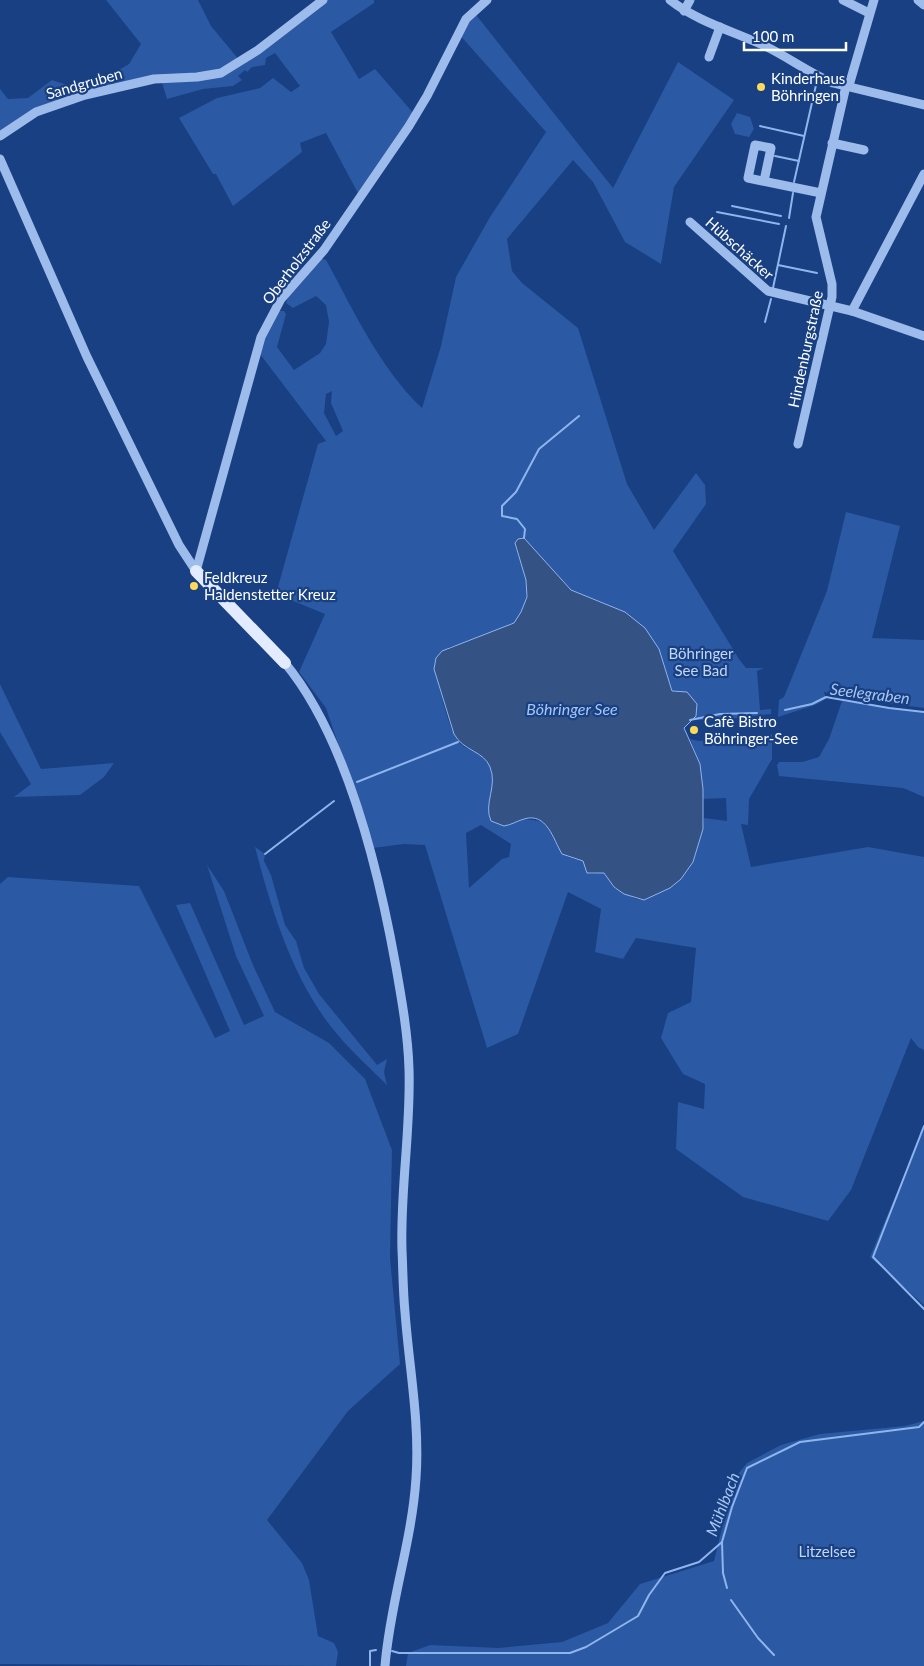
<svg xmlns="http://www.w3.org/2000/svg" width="924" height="1666" viewBox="0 0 924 1666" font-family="Lato,sans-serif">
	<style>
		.green { fill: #2b59a3; fill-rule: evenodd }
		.water { fill: #345284; stroke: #8fb5ef }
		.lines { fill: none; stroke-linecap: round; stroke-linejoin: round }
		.stream { stroke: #8fb5ef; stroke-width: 2 }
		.minor { stroke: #9dbcec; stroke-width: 9 }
		.major { stroke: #e2ebff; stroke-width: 12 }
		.poi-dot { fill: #ffd958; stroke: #184083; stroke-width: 2 }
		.labels { text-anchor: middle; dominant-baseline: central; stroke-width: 4.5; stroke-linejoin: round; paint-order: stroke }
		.poi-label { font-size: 15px; fill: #fff; stroke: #184083; text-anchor: start }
		.street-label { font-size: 15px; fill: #fff; stroke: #184083 }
		.park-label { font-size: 15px; fill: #c2d7f9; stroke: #184083 }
		.water-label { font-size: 16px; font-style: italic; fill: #a8c6f4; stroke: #184083 }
	</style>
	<rect width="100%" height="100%" fill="#184083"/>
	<g class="green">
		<polygon points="106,0 198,0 211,26 240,61 323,0 374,0 374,3 331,32 359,79 375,69 415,115 360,197 326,133 300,143 302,152 233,206 216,174 213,174 179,118 217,98 260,88 273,78 291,92 300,86 275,53 266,58 265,65 252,67 247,72 245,70 238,76 242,80 233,86 203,89 167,99 161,79 50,106 7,132 0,130 0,89 8,99 28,98 52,80 70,86 100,81 129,64 141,44"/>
		<path d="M 473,11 L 613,188 L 678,62 L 734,100 L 674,187 L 661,264 L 625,242 L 593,182 L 573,160 L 507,239 L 512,271 L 522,283 L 578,328 L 627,484 L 654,530 L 696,473 L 705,485 L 706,504 L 673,551 L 739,659 L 746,668 L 764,668 L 757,671 L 760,710 L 771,709 L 771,714 L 720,720 L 690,720 L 696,715 L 697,704 L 680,691 L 672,691 L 659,649 L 625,612 L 571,590 L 524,539 L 515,543 C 518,556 523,568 526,580 C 529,594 525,613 514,623 C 504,632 463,644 449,647 L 434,669 C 441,691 445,716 455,736 C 462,749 469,748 479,754 C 495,765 495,784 490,800 L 524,819 L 541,821 L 551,830 L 559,848 L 568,857 L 583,861 L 590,874 L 604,873 L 614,888 L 636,899 L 644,900 L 681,879 L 693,862 L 703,829 L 704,818 L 727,821 L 726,798 L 702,799 L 700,764 L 690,739 L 699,741 L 772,734 L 772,759 L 749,799 L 748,825 L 741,824 L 751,867 L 868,847 L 924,857 L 924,1050 L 918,1047 L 911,1038 L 851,1190 L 828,1221 L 743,1197 L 676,1149 L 678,1102 L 704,1109 L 705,1084 L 683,1074 L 661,1038 L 668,1013 L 691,1002 L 696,948 L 636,938 L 623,959 L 595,952 L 601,909 L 568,892 L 518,1034 L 487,1048 L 425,845 L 404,844 L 373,848 L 326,708 L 299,672 L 325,614 L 276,594 L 318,444 L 326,441 L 260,354 L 264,338 L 279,311 L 284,311 L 286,314 L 277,347 L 294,370 L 320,353 L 326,344 L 329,322 L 326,305 L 316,296 L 293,308 L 286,303 L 288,297 L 321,258 L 326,260 C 354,311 379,367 422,408 L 441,346 L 456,277 L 490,217 L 546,132 L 458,33 ZM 332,391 L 331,403 L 343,431 L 336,436 L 324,413 L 326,394 ZM 481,825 L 511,844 L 509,857 L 502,859 L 469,888 L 466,833 Z"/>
		<polygon points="737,113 750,117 754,129 749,137 735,134 731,124"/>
		<polygon points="846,512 900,526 872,638 924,640 924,708 855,699 824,692 826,699 815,705 778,717 779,700 784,697 827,591"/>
		<polygon points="0,684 41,769 114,763 104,777 80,795 14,797 31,784 0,732"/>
		<polygon points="842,701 924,712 924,797 903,788 779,776 777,765 779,762 802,762 819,757 829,739"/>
		<path d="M 255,847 L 265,854 L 264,861 L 271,875 L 285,925 L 296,941 L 304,968 L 319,994 L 377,1065 L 387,1059 L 384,1072 L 387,1085 C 370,1068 352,1052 337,1034 C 294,984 271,909 255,847 Z"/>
		<polygon points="207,865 224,891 253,965 275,1012 329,1043 365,1079 392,1150 390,1258 400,1364 348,1411 267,1520 302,1563 309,1580 318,1636 334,1643 338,1652 336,1666 0,1664 0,884 8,877 139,886 215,1038 230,1031 176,905 190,903 244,1025 264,1016 236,956"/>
		<polygon points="924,1127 924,1305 870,1257"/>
		<polygon points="924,1421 924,1666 406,1666 408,1653 430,1645 498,1648 562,1642 608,1623 640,1584 714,1561 734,1479 747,1463 781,1445 820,1434 905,1426"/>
	</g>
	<path class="water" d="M 524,538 L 571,590 L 625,612 L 645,628 L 659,649 L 672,691 L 687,692 L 697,704 L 696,716 L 684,728 L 700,764 L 703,789 L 703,829 L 693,862 L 681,879 L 670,888 L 644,900 L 624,894 L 614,887 L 604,873 L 587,873 L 583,861 L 562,854 C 553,839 547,812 524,819 C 517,821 511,825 504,826 L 491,821 C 483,804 498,786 490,767 C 484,751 463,751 454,734 L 434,669 L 436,658 L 442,651 L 514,623 L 521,612 L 527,597 L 526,580 L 515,543 L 518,539 Z"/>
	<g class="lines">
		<g class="stream">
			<polyline points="760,126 804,136"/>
			<polyline points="775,156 799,161"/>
			<polyline points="794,182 816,85"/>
			<polyline points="732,206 781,216"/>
			<polyline points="717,212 779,224"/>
			<polyline points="789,218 793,193"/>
			<polyline points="778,265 817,273"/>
			<polyline points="773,288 786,226"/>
			<polyline points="765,322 771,299"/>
			<polyline points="524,538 525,529 517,519 502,516 502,506 516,492 539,449 579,416"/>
			<polyline points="785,710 812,704 826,697 889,708 924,712"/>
			<polyline points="690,720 720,714 757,713"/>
			<polyline points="357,782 458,742"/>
			<polyline points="265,854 334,801"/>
			<polyline points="924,1126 873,1257 924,1309"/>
			<polyline points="722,1542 723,1573 727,1588"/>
			<polyline points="731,1600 758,1638 774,1655"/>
			<polyline points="392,1651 399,1653 570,1653 586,1647 638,1616 649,1595 665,1573 699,1562 722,1542 732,1507 747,1468 800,1442 919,1427 924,1422"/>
			<polyline points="370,1666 370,1651 376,1650"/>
		</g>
		<g class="minor">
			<path d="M 670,0 C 698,22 733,31 765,46 C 788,57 809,73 833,83 L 924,105"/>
			<polyline points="843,0 869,13"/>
			<polyline points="918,0 924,5"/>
			<polyline points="684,11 690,0"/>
			<polyline points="709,57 720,27"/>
			<polyline points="0,136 36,112 85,95 154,79 197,77 221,73 258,50 323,0"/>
			<polyline points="832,143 864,150"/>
			<polyline points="0,159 87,357 179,545 196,571"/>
			<polyline points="764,181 771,148 755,145 748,178 821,193"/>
			<polyline points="690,222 768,291 852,311 924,336"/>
			<polyline points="852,311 924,174"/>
			<polyline points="798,444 832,297 832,284 816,217 846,86 850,82 874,0"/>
			<polyline points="196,571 261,337 281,299 324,250 409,126 427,96 466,19 487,0"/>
			<path d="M 285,663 C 347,738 379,872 396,967 C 402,1001 408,1035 409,1069 C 411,1130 400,1190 402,1250 C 403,1271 403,1292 405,1312 C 409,1367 420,1422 416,1478 C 412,1542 390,1602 385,1666"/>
		</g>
		<polyline class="major" points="196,571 285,663"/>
	</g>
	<g class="poi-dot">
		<circle cx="761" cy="87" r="5"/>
		<circle cx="194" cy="586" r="5"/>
		<circle cx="694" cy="730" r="5"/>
	</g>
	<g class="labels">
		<g class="poi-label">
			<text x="771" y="78">Kinderhaus<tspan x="771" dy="17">Böhringen</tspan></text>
			<text x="204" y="577">Feldkreuz<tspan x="204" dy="17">Haldenstetter Kreuz</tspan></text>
			<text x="704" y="721">Cafè Bistro<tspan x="704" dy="17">Böhringer-See</tspan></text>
		</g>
		<g class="street-label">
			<text transform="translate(84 83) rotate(-16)">Sandgruben</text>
			<text transform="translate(740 248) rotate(42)">Hübschäcker</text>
			<text transform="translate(296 261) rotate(-53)">Oberholzstraße</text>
			<text transform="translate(805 349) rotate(-78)">Hindenburgstraße</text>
		</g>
		<g class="park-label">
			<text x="701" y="653">Böhringer<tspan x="701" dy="17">See Bad</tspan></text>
			<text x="827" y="1551">Litzelsee</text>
		</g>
		<g class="water-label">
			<text transform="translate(870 693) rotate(7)">Seelegraben</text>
			<text x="572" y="708">Böhringer See</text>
			<text transform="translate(722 1504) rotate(-69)">Mühlbach</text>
		</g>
	</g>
	<path d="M744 42v8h102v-8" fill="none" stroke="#ffffff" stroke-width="2.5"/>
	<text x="752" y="42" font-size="15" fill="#ffffff" stroke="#184083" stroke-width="4" paint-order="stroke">100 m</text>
</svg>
